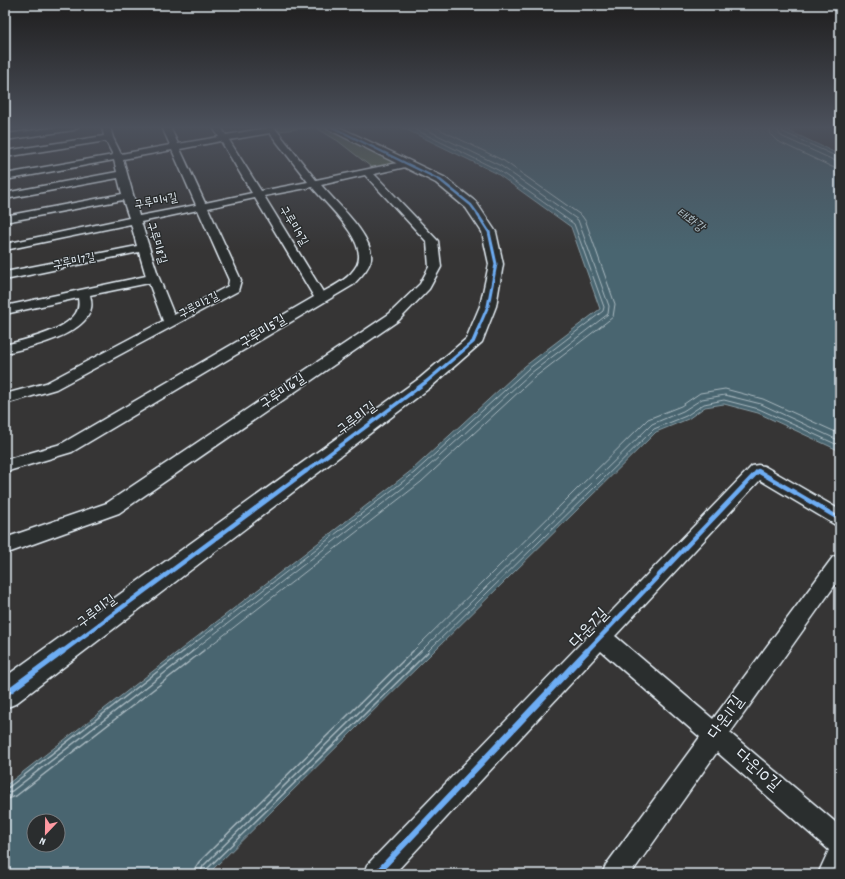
<svg xmlns="http://www.w3.org/2000/svg" width="845" height="879" viewBox="0 0 845 879" font-family="Dekko,'Poor Story',sans-serif">
	<style>
		.green { fill: #5e6b53; stroke: #a3aea6 }
		.water { fill: #4a656f; stroke: #899da6; fill-rule: evenodd }
		.lines { fill: none; stroke-linecap: round; stroke-linejoin: round }
		.shore-far1 { stroke: #a9b9c1; stroke-width: 1 }
		.shore { stroke: #a9b9c1; stroke-width: 1.5 }
		.minor-casing { stroke: #e8f1f8; stroke-width: 3 }
		.tertiary-casing { stroke: #e8f1f8; stroke-width: 3 }
		.minor { fill: #2a2d2e; fill-rule: evenodd }
		.tertiary { fill: #2a2d2e; fill-rule: evenodd }
		.cycleway-far4-casing { stroke: #2a2d2e; stroke-width: 4 }
		.cycleway-far3-casing { stroke: #2a2d2e; stroke-width: 5 }
		.cycleway-far2-casing { stroke: #2a2d2e; stroke-width: 6 }
		.cycleway-far1-casing { stroke: #2a2d2e; stroke-width: 7 }
		.cycleway-casing { stroke: #2a2d2e; stroke-width: 8 }
		.cycleway-far4 { stroke: #6dadf4; stroke-width: 2.5 }
		.cycleway-far3 { stroke: #6dadf4; stroke-width: 3 }
		.cycleway-far2 { stroke: #6dadf4; stroke-width: 3.5 }
		.cycleway-far1 { stroke: #6dadf4; stroke-width: 4.5 }
		.cycleway { stroke: #6dadf4; stroke-width: 6 }
		.labels { text-anchor: middle; dominant-baseline: central; stroke-width: 3; stroke-linejoin: round; paint-order: stroke }
		.far-street-label { font-size: 12px; fill: #e8f1f8; stroke: #2a2d2e }
		.far-water-label { font-size: 13px; font-style: italic; fill: #a9b9c1; stroke: #2a2d2e }
		.street-label { font-size: 14px; fill: #e8f1f8; stroke: #2a2d2e }
		.near-street-label { font-size: 17px; fill: #e8f1f8; stroke: #2a2d2e }
	</style>
	<rect width="100%" height="100%" fill="#363535"/>
	<filter id="ink" filterUnits="userSpaceOnUse"><feTurbulence type="fractalNoise" baseFrequency=".025" numOctaves="2"/><feDisplacementMap in="SourceGraphic" scale="8" xChannelSelector="R" yChannelSelector="G"/><feConvolveMatrix kernelMatrix="1 2 1 2 8 2 1 2 1" color-interpolation-filters="sRGB"/></filter>
	<g filter="url(#ink)">
		<polygon class="green" points="274,127 332,127 407,164 375,170 338,141 315,127 279,131"/>
		<path class="water" d="M 401,127 L 781,127 L 840,155 L 840,451 L 758,413 L 724,404 L 705,407 L 688,419 L 656,432 L 208,874 L 5,874 L 5,786 L 412,470 L 525,366 L 600,309 L 571,227 L 496,173 ZM 34,821 L 58,821 L 58,845 L 34,845 Z"/>
		<g class="lines">
			<g class="shore-far1">
				<polyline points="769,127 771,135 777,141 832,167 840,169"/>
				<polyline points="775,127 781,136 840,163"/>
				<polyline points="780,127 783,132 840,158"/>
				<polyline points="183,652 414,473 528,369 603,311 604,307 574,224 498,170 410,127"/>
				<polyline points="191,652 417,477 531,373 608,314 609,306 578,220 501,166 421,127"/>
				<polyline points="202,652 421,482 535,377 613,317 615,304 586,222 582,216 504,161 435,127"/>
				<polyline points="412,652 648,419 681,406 700,393 725,389 763,399 840,434"/>
				<polyline points="420,652 652,424 683,411 702,399 725,395 761,404 840,441"/>
				<polyline points="427,652 654,429 686,416 704,404 724,400 759,409 840,446"/>
			</g>
			<g class="shore">
				<polyline points="5,788 9,787 184,651"/>
				<polyline points="5,793 12,791 193,651"/>
				<polyline points="5,800 16,796 203,651"/>
				<polyline points="194,874 195,868 199,862 413,651"/>
				<polyline points="200,874 203,866 421,651"/>
				<polyline points="205,874 207,869 429,651"/>
			</g>
			<defs>
				<g id="minor">
					<polygon points="60,127 78,127 74,130 5,140 5,134"/>
					<path d="M 102,127 L 110,127 L 113,138 L 121,154 L 170,145 L 162,127 L 170,127 L 178,144 L 219,137 L 213,127 L 221,127 L 226,135 L 267,128 L 266,127 L 274,127 L 316,180 L 407,161 L 410,162 L 412,164 L 410,166 L 374,174 L 438,241 L 441,267 L 429,289 L 399,320 L 119,513 L 5,554 L 5,538 L 107,503 L 389,314 L 420,284 L 429,267 L 427,242 L 365,175 L 321,185 C 334,201 374,236 371,259 C 369,269 360,277 353,285 L 72,452 L 5,472 L 5,460 L 61,444 L 314,297 L 255,198 L 208,208 L 241,280 L 238,291 L 56,389 L 5,404 L 5,394 L 46,383 L 163,321 L 149,283 L 90,295 C 91,299 92,304 91,308 C 86,335 29,348 5,353 L 5,345 C 24,340 65,331 76,313 C 79,308 79,304 78,298 L 5,314 L 5,306 L 146,276 L 139,252 L 5,280 L 5,272 L 137,246 L 131,224 L 5,250 L 5,244 L 129,218 L 123,200 L 5,222 L 5,216 L 122,194 L 118,178 L 5,199 L 5,193 L 117,172 L 114,160 L 5,180 L 5,174 L 113,155 L 106,141 L 5,157 L 5,151 L 104,136 ZM 270,133 L 308,182 L 261,191 L 229,140 ZM 221,141 L 252,193 L 205,203 L 180,149 ZM 172,150 L 196,205 L 139,216 L 123,159 ZM 312,187 C 325,203 369,242 357,265 C 350,278 336,285 323,292 L 264,196 ZM 198,210 L 229,280 L 228,286 L 174,315 L 159,278 L 141,222 Z"/>
					<polygon points="758,465 764,466 840,510 840,526 834,524 760,480 615,636 713,719 833,557 840,555 840,578 730,733 840,826 840,874 818,874 829,850 717,752 631,874 602,874 606,865 700,737 601,651 394,874 363,874 367,865 752,466"/>
				</g>
				<polygon id="tertiary" points="327,127 339,127 444,177 476,202 496,232 503,264 496,306 482,342 432,386 15,704 5,708 5,677 420,378 466,339 480,306 489,264 482,232 466,208 436,183 328,129"/>
			</defs>
			<use href="#minor" class="minor-casing"/>
			<use href="#tertiary" class="tertiary-casing"/>
			<use href="#minor" class="minor"/>
			<use href="#tertiary" class="tertiary"/>
			<defs>
				<polyline id="cycleway-far4" points="332,127 440,180 471,205 479,216"/>
				<polyline id="cycleway-far3" points="478,215 489,232 496,264 488,306 478,329"/>
				<g id="cycleway-far2">
					<polyline points="305,472 426,382 473,342 479,328"/>
					<polyline points="757,472 759,472"/>
				</g>
				<g id="cycleway-far1">
					<polyline points="62,652 306,471"/>
					<polyline points="586,652 758,471 840,519"/>
				</g>
				<g id="cycleway">
					<polyline points="5,694 63,651"/>
					<polyline points="376,874 587,651"/>
				</g>
			</defs>
			<use href="#cycleway-far4" class="cycleway-far4-casing"/>
			<use href="#cycleway-far3" class="cycleway-far3-casing"/>
			<use href="#cycleway-far2" class="cycleway-far2-casing"/>
			<use href="#cycleway-far1" class="cycleway-far1-casing"/>
			<use href="#cycleway" class="cycleway-casing"/>
			<use href="#cycleway-far4" class="cycleway-far4"/>
			<use href="#cycleway-far3" class="cycleway-far3"/>
			<use href="#cycleway-far2" class="cycleway-far2"/>
			<use href="#cycleway-far1" class="cycleway-far1"/>
			<use href="#cycleway" class="cycleway"/>
		</g>
	</g>
	<linearGradient id="sky" x2="0" y2="1"><stop stop-color="#1e1d1d"/><stop offset="0.51" stop-color="#4c515c"/><stop offset="1" stop-color="#4c515c" stop-opacity="0"/></linearGradient>
	<rect width="845" height="250" fill="url(#sky)"/>
	<g class="labels">
		<g class="far-street-label">
			<text transform="translate(156 202) rotate(-11)">구루미4길</text>
			<text transform="translate(293 226) rotate(59)">구루미9길</text>
			<text transform="translate(156 243) rotate(73)">구루미8길</text>
			<text transform="translate(74 262) rotate(-12)">구루미7길</text>
			<text transform="translate(199 306) rotate(-28)">구루미2길</text>
		</g>
		<g class="far-water-label">
			<text transform="translate(690 221) rotate(35)">태화강</text>
		</g>
		<g class="street-label">
			<text transform="translate(263 332) rotate(-31)">구루미5길</text>
			<text transform="translate(283 392) rotate(-34)">구루미6길</text>
			<text transform="translate(357 419) rotate(-37)">구루미길</text>
			<text transform="translate(97 612) rotate(-37)">구루미길</text>
		</g>
		<g class="near-street-label">
			<text transform="translate(590 629) rotate(-46)">다운7길</text>
			<text transform="translate(727 718) rotate(-54)">다운11길</text>
			<text transform="translate(757 771) rotate(41)">다운10길</text>
		</g>
	</g>
	<rect width="845" height="879" fill="none" stroke="#2a2d2e" stroke-width="20"/>
	<rect x="10" y="10" width="825" height="859" fill="none" stroke="#e8f1f8" stroke-width="1.5" filter="url(#ink)"/>
	<g transform="translate(46 833) rotate(202)"><circle r="19" fill="#2a2d2e" stroke="#767b7f"/>
	<path d="M0-3L7 15L0 10L-7 15Z" fill="#ff9aa2"/>
	<text y="-6" font-size="11" font-weight="bold" text-anchor="middle" fill="#e8f1f8">N</text>
	</g>
</svg>
